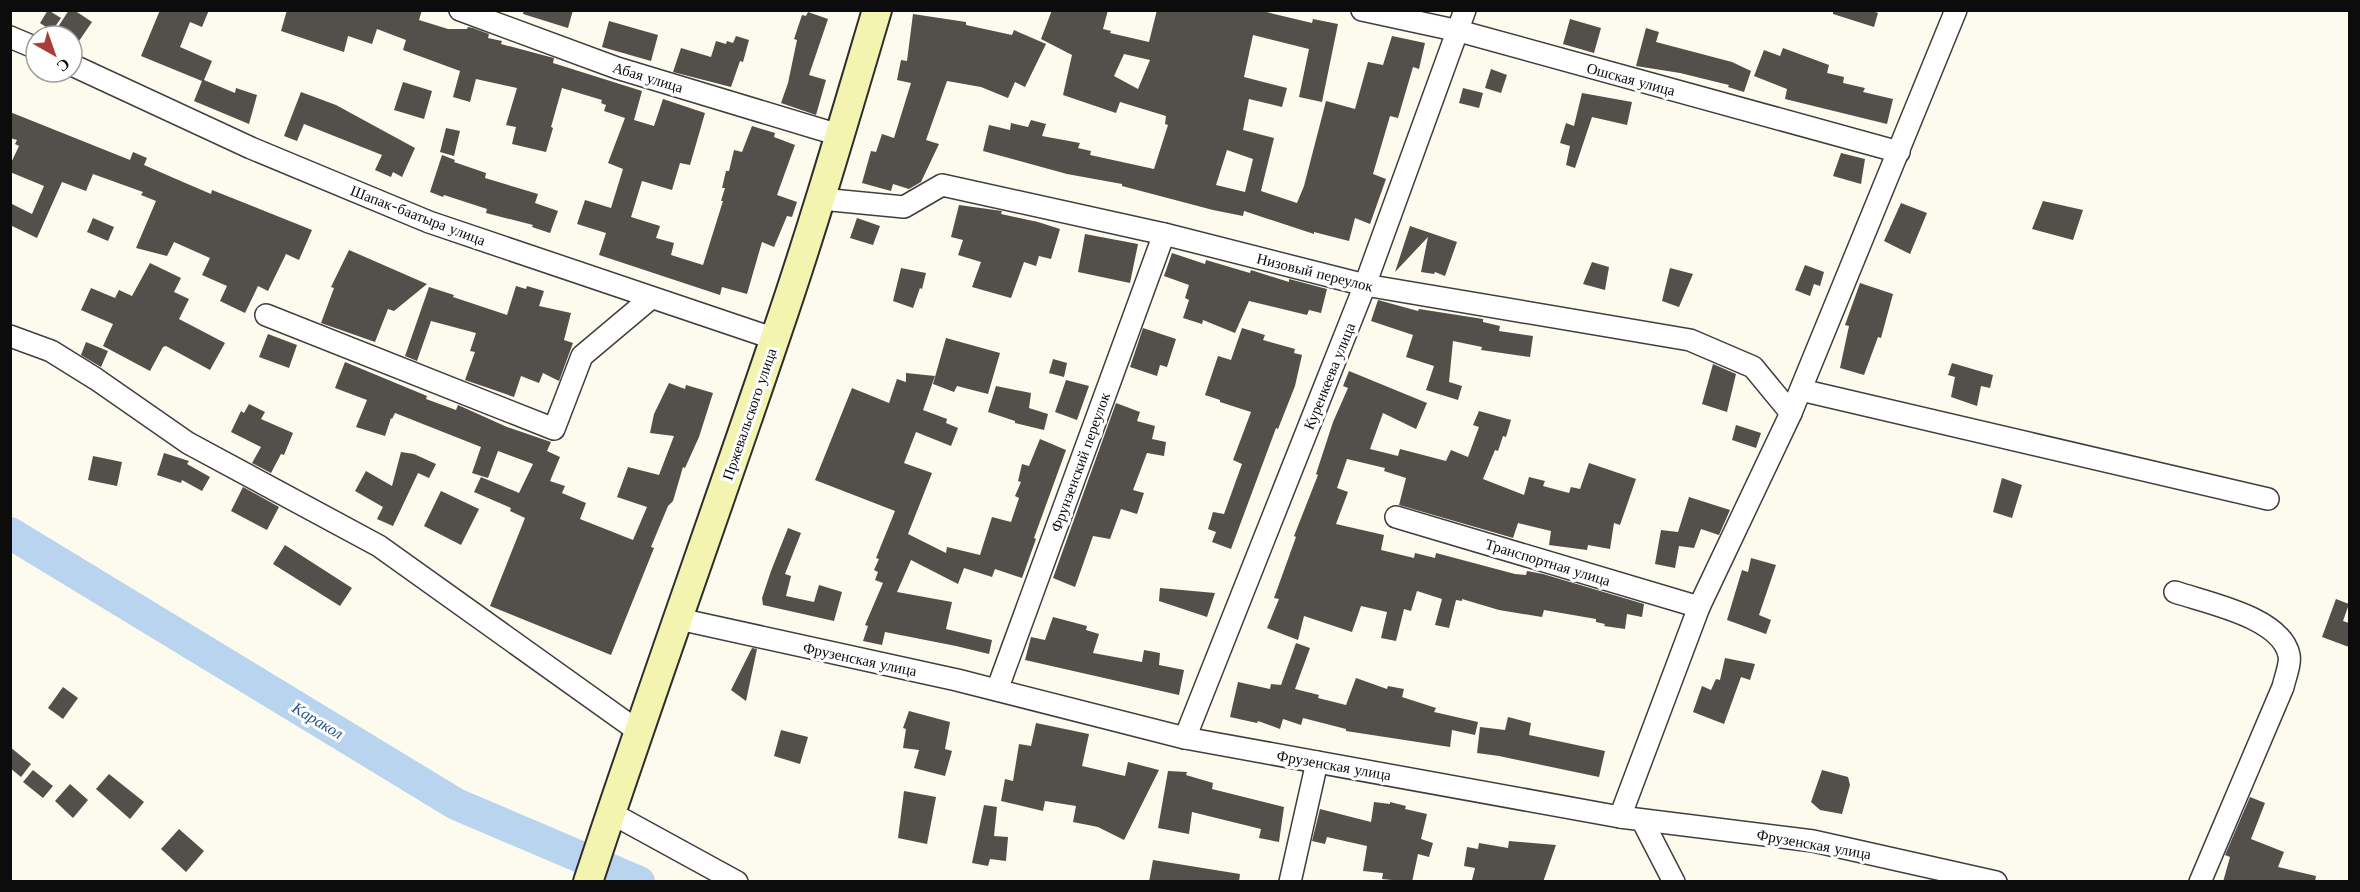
<svg xmlns="http://www.w3.org/2000/svg" width="2360" height="892" viewBox="0 0 2360 892" font-family="'Libre Baskerville',serif">
	<style>
		.lines { fill: none; stroke-linecap: round; stroke-linejoin: round }
		.river { stroke: #b9d4ee; stroke-width: 32 }
		.building { fill: #534f4a; fill-rule: evenodd }
		.minor-casing { stroke: #3f3f3f; stroke-width: 24 }
		.secondary-casing { stroke: #2e2e2e; stroke-width: 32 }
		.minor { stroke: #fff; stroke-width: 21 }
		.secondary { stroke: #f4f4b1; stroke-width: 28 }
		.labels { text-anchor: middle; dominant-baseline: central; stroke-width: 6; stroke-linejoin: round; paint-order: stroke }
		.street-label { font-size: 15px; fill: #0c0c0c; stroke: #fff }
		.water-label { font-size: 16px; font-style: italic; fill: #26558e; stroke: #fff }
	</style>
	<rect width="100%" height="100%" fill="#fdfbee"/>
	<g class="lines">
		<polyline class="river" points="10,533 456,804 639,882"/>
	</g>
	<g class="building">
		<polygon points="48,10 61,18 52,31 40,23"/>
		<polygon points="69,10 74,10 92,22 79,41 58,27"/>
		<polygon points="160,10 209,10 202,27 190,22 180,47 212,61 204,80 235,93 236,88 257,95 249,124 194,101 202,81 141,56"/>
		<polygon points="287,10 422,10 419,20 448,29 467,29 468,27 473,28 489,34 488,38 502,41 501,44 550,57 554,58 553,63 642,91 634,120 654,126 663,99 705,113 690,165 680,163 672,190 642,181 631,217 660,226 656,238 674,243 671,255 703,265 723,201 721,201 725,188 722,188 726,171 729,171 734,150 742,152 752,126 775,133 774,137 795,145 777,195 797,202 792,217 787,216 774,247 762,242 747,294 722,287 720,295 599,255 606,233 577,224 585,200 611,208 623,169 608,163 625,118 604,111 606,105 601,103 602,100 562,88 551,127 553,128 546,152 512,144 516,127 506,125 517,88 476,79 470,102 453,97 460,71 403,50 406,40 377,29 372,44 348,36 344,52 281,31"/>
		<polygon points="524,10 573,10 568,28 523,14"/>
		<path d="M 1052,10 L 1108,10 L 1103,29 L 1111,31 L 1110,33 L 1149,42 L 1157,10 L 1258,10 L 1312,23 L 1313,19 L 1338,24 L 1322,102 L 1299,97 L 1309,49 L 1253,35 L 1244,77 L 1287,88 L 1282,107 L 1249,99 L 1243,130 L 1274,138 L 1261,191 L 1297,203 L 1304,186 L 1326,101 L 1355,109 L 1368,62 L 1383,65 L 1392,36 L 1425,43 L 1419,69 L 1413,67 L 1398,118 L 1390,116 L 1373,174 L 1386,179 L 1370,224 L 1355,218 L 1349,241 L 1314,232 L 1314,234 L 1244,211 L 1243,216 L 1213,210 L 1122,186 L 1122,184 L 1067,174 L 983,151 L 989,125 L 1010,130 L 1011,123 L 1028,127 L 1031,120 L 1046,124 L 1042,136 L 1080,143 L 1078,148 L 1091,151 L 1090,155 L 1154,169 L 1168,125 L 1165,124 L 1166,116 L 1120,102 L 1116,113 L 1063,95 L 1072,55 L 1041,39 ZM 1124,54 L 1150,60 L 1138,89 L 1114,76 ZM 1227,150 L 1253,159 L 1245,192 L 1216,185 Z"/>
		<polygon points="1833,10 1870,10 1878,13 1874,27 1833,14"/>
		<polygon points="808,12 828,19 809,75 826,80 816,115 781,103 788,83 797,40 794,39 802,15 806,16"/>
		<polygon points="913,14 966,22 966,25 1012,35 1014,30 1046,44 1025,87 1015,82 1008,98 981,87 947,81 926,140 939,144 921,182 909,189 893,184 891,191 862,183 871,151 876,152 882,134 894,138 911,83 897,80 901,60 907,61"/>
		<polygon points="1570,19 1601,28 1594,53 1563,44"/>
		<polygon points="609,21 658,35 651,61 602,47"/>
		<polygon points="1646,28 1659,32 1656,42 1732,62 1751,71 1744,92 1728,87 1729,85 1680,73 1636,66"/>
		<polygon points="736,36 749,40 743,62 740,61 731,87 673,72 681,48 711,57 716,41 726,44 727,41 733,43"/>
		<polygon points="1783,48 1829,65 1827,73 1844,77 1843,83 1865,88 1863,92 1893,99 1887,124 1785,99 1787,89 1754,76 1764,50 1780,56"/>
		<polygon points="1491,69 1507,75 1501,93 1485,88"/>
		<polygon points="403,82 432,91 424,119 394,110"/>
		<polygon points="1463,88 1483,93 1479,108 1459,103"/>
		<polygon points="301,92 336,105 415,148 402,177 393,172 391,177 375,170 382,155 304,124 297,141 284,136"/>
		<polygon points="1582,93 1632,102 1627,125 1592,117 1575,168 1566,165 1570,146 1560,143 1566,123 1574,126"/>
		<polygon points="10,112 130,160 133,152 147,158 144,165 183,182 211,194 212,190 312,230 299,260 286,254 268,291 258,286 245,313 220,301 227,286 202,275 210,258 174,242 167,256 136,248 156,201 141,195 143,192 93,174 86,191 62,182 37,238 10,225 10,203 32,214 44,186 10,172 10,165 19,146 15,144 17,140 10,138"/>
		<polygon points="446,128 460,131 454,156 440,152"/>
		<polygon points="1841,153 1865,159 1861,184 1833,176"/>
		<polygon points="442,155 455,160 454,162 486,173 485,178 538,194 535,203 558,211 550,233 532,227 533,225 486,213 487,209 444,195 443,197 430,192"/>
		<polygon points="2043,201 2083,210 2073,240 2032,229"/>
		<polygon points="1901,203 1927,213 1910,254 1884,241"/>
		<polygon points="959,205 1002,211 1001,214 1038,222 1060,229 1051,259 1039,256 1036,266 1024,262 1011,298 972,287 981,262 958,255 963,240 951,237"/>
		<polygon points="93,218 114,227 108,241 87,232"/>
		<polygon points="857,218 880,226 873,245 850,238"/>
		<polygon points="1410,226 1457,242 1445,276 1435,272 1434,274 1421,272 1428,237 1395,272"/>
		<polygon points="1085,234 1138,244 1130,283 1078,272"/>
		<polygon points="349,250 427,284 394,311 388,309 375,342 321,323 334,288 331,287"/>
		<polygon points="1172,253 1205,264 1206,260 1250,273 1251,270 1289,282 1289,279 1327,289 1321,313 1309,310 1307,315 1249,301 1235,333 1203,320 1202,324 1183,318 1189,300 1185,298 1189,285 1164,276"/>
		<polygon points="1592,262 1609,267 1605,290 1583,284"/>
		<polygon points="150,263 181,278 174,292 189,299 179,319 225,343 210,370 166,346 163,347 150,371 103,346 113,324 81,310 91,288 115,298 119,290 132,296"/>
		<polygon points="1805,265 1824,272 1820,286 1814,284 1810,296 1795,290"/>
		<polygon points="901,268 926,273 922,289 920,288 913,308 893,301"/>
		<polygon points="1670,268 1693,274 1679,307 1662,301"/>
		<polygon points="1860,283 1893,294 1881,338 1878,337 1864,375 1840,368 1849,326 1845,325"/>
		<polygon points="516,286 526,289 527,286 544,291 539,306 571,313 564,340 573,343 559,381 543,373 539,383 521,376 514,397 465,380 475,352 470,351 476,333 431,321 417,361 405,356 429,287 454,295 453,297 507,315"/>
		<polygon points="1378,300 1418,311 1419,309 1483,319 1483,322 1500,326 1499,331 1533,336 1530,357 1481,350 1482,347 1453,341 1449,382 1462,386 1458,400 1426,390 1434,366 1406,357 1413,335 1371,321"/>
		<polygon points="1143,328 1176,339 1167,367 1160,365 1157,376 1130,367"/>
		<polygon points="1242,328 1265,335 1263,340 1295,349 1294,353 1302,355 1295,386 1278,429 1276,428 1231,549 1212,542 1216,532 1208,529 1213,512 1224,514 1242,464 1233,460 1251,412 1220,402 1220,400 1205,395 1218,356 1231,360"/>
		<polygon points="268,334 297,345 289,368 259,357"/>
		<polygon points="946,338 1000,353 988,394 957,386 954,392 933,384"/>
		<polygon points="86,342 108,351 101,367 81,355"/>
		<polygon points="1053,359 1067,363 1064,377 1049,373"/>
		<polygon points="345,362 427,396 426,399 456,410 458,405 507,427 551,442 547,451 560,457 550,481 565,486 562,493 586,503 580,519 633,540 647,507 617,497 628,467 659,475 674,436 650,433 654,414 669,383 685,389 686,385 713,393 699,437 685,468 683,467 673,501 668,506 651,547 654,548 611,655 490,606 525,518 510,511 511,508 474,492 481,477 519,493 533,464 498,451 488,478 472,473 481,447 395,413 392,419 391,418 385,436 356,427 367,400 335,388"/>
		<polygon points="1952,363 1993,375 1990,388 1981,386 1977,406 1951,397 1955,377 1948,375"/>
		<polygon points="1713,364 1736,374 1727,412 1702,404"/>
		<polygon points="1349,371 1427,403 1416,429 1383,413 1370,449 1398,456 1400,449 1446,461 1451,450 1468,457 1479,427 1473,425 1479,411 1511,420 1506,437 1503,436 1498,451 1495,450 1483,479 1524,495 1529,477 1545,481 1543,486 1569,493 1571,487 1580,489 1589,463 1636,479 1620,525 1614,523 1610,549 1588,545 1587,550 1549,545 1551,531 1518,523 1513,538 1503,535 1399,505 1406,478 1384,471 1385,468 1347,459 1337,488 1348,492 1336,524 1384,535 1381,550 1414,558 1415,553 1435,558 1436,553 1515,574 1526,575 1527,571 1543,574 1644,604 1642,617 1627,614 1625,629 1604,626 1605,624 1596,622 1596,619 1544,610 1542,617 1499,610 1462,599 1462,601 1456,600 1449,628 1435,625 1442,599 1417,591 1411,611 1404,609 1396,641 1381,638 1387,612 1361,606 1352,632 1304,616 1298,640 1267,628 1279,599 1274,598 1296,537 1294,536 1318,475 1316,474 1333,422 1348,388 1343,386"/>
		<polygon points="906,373 935,376 923,410 947,419 946,423 958,428 951,446 916,432 904,463 932,473 908,534 946,553 947,547 980,555 992,517 1011,522 1019,498 1015,496 1021,482 1018,481 1022,464 1029,466 1040,439 1066,450 1034,538 1036,539 1022,578 995,569 992,577 964,568 958,584 911,560 897,592 952,602 946,629 992,640 989,654 956,646 885,632 882,645 863,641 868,626 865,625 883,583 875,580 878,572 874,570 879,559 876,558 895,511 815,480 852,388 889,403 897,379 906,382"/>
		<polygon points="1066,380 1089,386 1077,420 1055,412"/>
		<polygon points="996,386 1031,393 1029,408 1048,414 1044,430 1015,423 1015,421 988,412"/>
		<polygon points="1116,403 1140,412 1137,421 1155,426 1152,439 1166,442 1164,456 1147,453 1133,490 1144,493 1137,514 1121,509 1110,539 1093,536 1075,587 1053,578"/>
		<polygon points="249,404 265,412 261,419 293,433 284,455 281,454 271,473 252,463 261,447 231,432 241,411 244,413"/>
		<polygon points="1736,425 1761,433 1756,448 1732,440"/>
		<polygon points="401,452 414,454 436,464 429,478 418,473 393,526 377,519 383,507 355,491 366,471 392,486"/>
		<polygon points="164,453 189,461 187,464 210,477 202,491 182,480 181,483 157,475"/>
		<polygon points="93,456 122,462 117,486 88,480"/>
		<polygon points="2002,478 2022,485 2012,518 1993,512"/>
		<polygon points="243,487 279,507 267,530 231,511"/>
		<polygon points="441,491 479,509 461,545 424,526"/>
		<polygon points="1689,497 1730,510 1719,535 1701,529 1694,548 1679,546 1675,568 1655,564 1661,530 1678,532"/>
		<polygon points="788,528 801,533 785,574 791,576 786,596 814,602 819,585 842,592 834,621 763,605 762,598 771,571"/>
		<polygon points="285,545 352,588 340,606 273,564"/>
		<polygon points="1751,558 1776,565 1759,615 1771,620 1766,634 1727,620 1742,570 1748,572"/>
		<polygon points="1160,588 1215,593 1207,617 1159,601"/>
		<polygon points="2336,599 2349,604 2343,621 2349,623 2349,647 2322,637"/>
		<polygon points="1053,617 1087,626 1086,630 1099,634 1093,653 1142,662 1144,650 1160,653 1159,665 1184,670 1179,695 1025,660 1031,637 1045,640"/>
		<polygon points="1296,643 1310,648 1295,689 1319,695 1318,698 1346,705 1356,678 1387,689 1388,686 1404,689 1402,697 1436,708 1434,712 1478,722 1475,735 1452,730 1450,747 1346,731 1346,729 1303,718 1301,725 1283,719 1280,729 1258,721 1257,723 1230,717 1238,682 1270,689 1271,684 1281,685"/>
		<polygon points="752,648 757,649 746,701 731,690"/>
		<polygon points="1725,658 1755,664 1750,680 1741,677 1724,724 1693,712 1702,686 1711,690 1716,679 1720,680"/>
		<polygon points="63,687 78,698 63,719 48,708"/>
		<polygon points="909,711 950,722 945,749 952,751 945,776 914,768 919,750 903,748 906,729 903,728"/>
		<polygon points="1508,717 1531,723 1529,735 1605,751 1599,777 1499,756 1477,753 1480,727 1505,730"/>
		<polygon points="1036,723 1089,734 1082,766 1125,776 1128,762 1159,770 1124,840 1098,827 1073,822 1076,806 1045,801 1043,811 1001,801 1005,779 1013,781 1019,744 1031,746"/>
		<polygon points="781,730 808,737 800,764 774,756"/>
		<polygon points="10,747 31,764 21,777 10,768"/>
		<polygon points="33,770 53,786 43,798 23,782"/>
		<polygon points="1822,770 1848,777 1850,785 1842,814 1820,810 1811,802"/>
		<polygon points="1168,771 1187,772 1186,775 1213,783 1212,789 1284,807 1279,842 1259,838 1261,829 1192,812 1189,834 1158,828"/>
		<polygon points="109,774 144,802 130,819 96,789"/>
		<polygon points="70,784 88,800 73,818 55,801"/>
		<polygon points="904,791 936,797 927,844 898,838"/>
		<polygon points="2250,797 2265,803 2251,839 2284,852 2278,867 2316,876 2315,882 2223,882 2230,857 2225,855"/>
		<polygon points="1374,802 1390,804 1390,802 1406,806 1405,809 1427,814 1421,839 1433,843 1429,857 1418,854 1412,882 1382,879 1383,873 1363,871 1367,846 1327,837 1325,844 1312,841 1320,809 1371,822"/>
		<polygon points="984,805 997,807 994,836 1008,837 1006,861 990,859 988,866 972,863"/>
		<polygon points="179,829 204,851 186,872 161,849"/>
		<polygon points="1509,841 1556,845 1543,882 1472,880 1475,868 1464,866 1467,847 1478,849 1479,843 1508,848"/>
		<polygon points="1153,860 1240,874 1239,882 1149,882"/>
	</g>
	<g class="lines">
		<defs>
			<g id="minor">
				<polyline points="460,10 617,68 839,135"/>
				<polyline points="1362,10 1459,31 1899,152"/>
				<polyline points="10,37 36,48"/>
				<polyline points="72,65 251,148 429,222 775,339"/>
				<polyline points="821,199 904,207 942,185 1164,234 1365,285 1690,340 1753,367 1791,413"/>
				<polyline points="266,315 554,429 582,356 651,298"/>
				<polyline points="10,336 51,351 96,379 188,443 379,546 638,731"/>
				<polyline points="1801,390 2268,499"/>
				<polyline points="1396,517 1699,607"/>
				<path d="M 2175,592 C 2207,603 2281,617 2289,655 C 2291,663 2285,678 2283,687 L 2200,882"/>
				<polyline points="679,619 957,680 1185,738 1620,817 1813,841 1996,882"/>
				<polyline points="997,690 1164,234"/>
				<polyline points="1185,738 1365,285 1465,10"/>
				<polyline points="611,813 737,882"/>
				<polyline points="1620,817 1699,607 1791,413 1956,10"/>
				<polyline points="1642,820 1674,882"/>
				<polyline points="1290,882 1317,762"/>
			</g>
			<path id="secondary" d="M 588,882 C 648,700 713,521 774,341 C 812,231 844,121 877,10"/>
		</defs>
		<use href="#minor" class="minor-casing"/>
		<use href="#secondary" class="secondary-casing"/>
		<use href="#minor" class="minor"/>
		<use href="#secondary" class="secondary"/>
	</g>
	<g class="labels">
		<g class="street-label">
			<text transform="translate(648 77) rotate(17)">Абая улица</text>
			<text transform="translate(1631 79) rotate(15)">Ошская улица</text>
			<text transform="translate(418 215) rotate(21)">Шапак-баатыра улица</text>
			<text transform="translate(1315 272) rotate(14)">Низовый переулок</text>
			<text transform="translate(1329 376) rotate(-68)">Куренкеева улица</text>
			<text transform="translate(749 414) rotate(-71)">Пржевальского улица</text>
			<text transform="translate(1080 462) rotate(-70)">Фрунзенский переулок</text>
			<text transform="translate(1548 562) rotate(17)">Транспортная улица</text>
			<text transform="translate(860 659) rotate(12)">Фрузенская улица</text>
			<text transform="translate(1334 765) rotate(10)">Фрузенская улица</text>
			<text transform="translate(1814 844) rotate(10)">Фрузенская улица</text>
		</g>
		<g class="water-label">
			<text transform="translate(318 720) rotate(31)">Каракол</text>
		</g>
	</g>
	<rect width="2360" height="892" fill="none" stroke="#0c0c0c" stroke-width="24"/>
	<g transform="translate(54 54) rotate(140)"><circle r="28" fill="#ffffff" stroke="#9e9e9e" stroke-width="1.5"/>
	<path d="M0-4.5L10 22L0 15L-10 22Z" fill="#aa3e37"/>
	<text y="-9" font-size="16" font-weight="bold" text-anchor="middle" fill="#0c0c0c">С</text>
	</g>
</svg>
